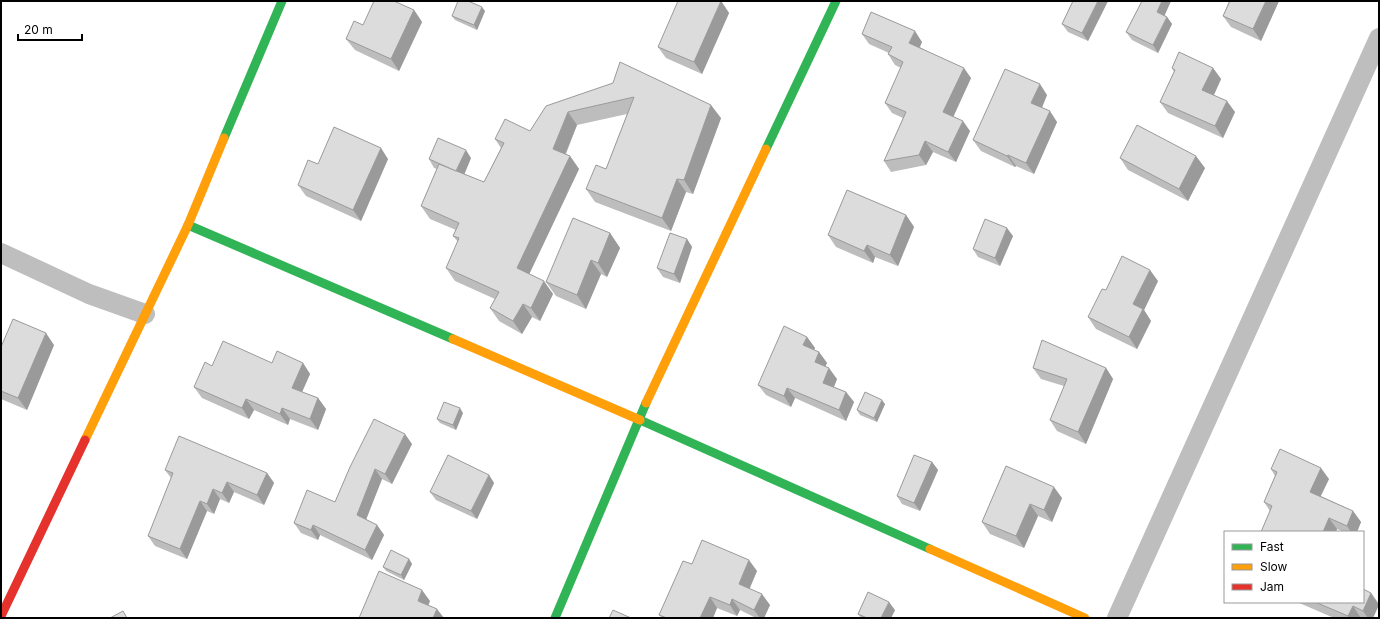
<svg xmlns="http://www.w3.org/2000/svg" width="1380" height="619" viewBox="0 0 1380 619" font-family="Inter,sans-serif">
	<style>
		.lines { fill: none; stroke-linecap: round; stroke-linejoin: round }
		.street { stroke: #bebebe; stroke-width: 20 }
		.fast { stroke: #30b455; stroke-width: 9 }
		.slow { stroke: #ff9f0a; stroke-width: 9 }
		.jam { stroke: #e5322d; stroke-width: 9 }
		.wall { fill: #bdbdbd }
		.shaded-wall { fill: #9a9a9a }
		.building { fill: #dcdcdc; stroke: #9a9a9a }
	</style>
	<rect width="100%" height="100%" fill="#fff"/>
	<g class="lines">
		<g class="street">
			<polyline points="1,253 89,294 145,314"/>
			<polyline points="1117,618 1379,38"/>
		</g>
		<g class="fast">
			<polyline points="224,138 282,1"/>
			<polyline points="766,149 836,1"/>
			<polyline points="188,225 453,339"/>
			<polyline points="640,420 930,549"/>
			<polyline points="555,618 646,403"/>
		</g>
		<g class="slow">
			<polyline points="453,339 640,420"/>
			<polyline points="646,403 766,149"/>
			<polyline points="85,440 188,225 224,138"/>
			<polyline points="930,549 1085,618"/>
		</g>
		<polyline class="jam" points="1,616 85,440"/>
	</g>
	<g class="wall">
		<polygon points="721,1 729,13 702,74 666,58 658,47"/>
		<polygon points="1073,1 1108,1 1088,41 1068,32 1062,24"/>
		<polygon points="1142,1 1171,1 1164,15 1167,17 1172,24 1158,53 1132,40 1126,32"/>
		<polygon points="1229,1 1279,1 1261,41 1231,27 1223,16"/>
		<polygon points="414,10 422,22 399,71 355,50 346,39 363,25"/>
		<polygon points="485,11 477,30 455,20 452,16"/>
		<polygon points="862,34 922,42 920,47 971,78 953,116 970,131 956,162 933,152 926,165 891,172 884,161 903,118 892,113 885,103 901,68 895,65 888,54 889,53 869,44"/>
		<polygon points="1172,68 1213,68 1221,79 1214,95 1235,112 1223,138 1168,113 1160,102 1174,72"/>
		<polygon points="613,83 721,118 693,194 686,192 671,231 595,202 586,189 606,169 627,114 577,125 566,154 570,156 579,169 529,274 553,294 540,321 532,317 522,334 499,321 490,308 495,299 455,281 446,268 458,242 453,236 456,230 430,219 421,206 437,169 434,168 429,159 471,158 464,174 484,182 501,148 495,139 530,131"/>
		<polygon points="1047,95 1042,108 1057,122 1034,174 1016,166 1015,167 981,151 973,140"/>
		<polygon points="1120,158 1205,168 1188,201 1128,170"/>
		<polygon points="388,159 361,221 306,196 298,185 318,164"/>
		<polygon points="906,215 914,227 898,266 875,257 873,263 836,247 828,235"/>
		<polygon points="610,233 620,248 607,277 601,274 586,309 556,296 546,282"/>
		<polygon points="1013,236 1000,266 978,257 973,249"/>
		<polygon points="687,239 692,247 680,283 663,277 657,268"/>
		<polygon points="1158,281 1144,310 1151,321 1137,349 1096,329 1088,317 1106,290"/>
		<polygon points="807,337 815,348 814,350 819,352 827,363 825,367 837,379 834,387 846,392 854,402 846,421 795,398 791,407 766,395 758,385"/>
		<polygon points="54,345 27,410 1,399 1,347"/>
		<polygon points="272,363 303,363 310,374 302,392 318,398 326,409 318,430 290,419 288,425 254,410 249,419 202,398 194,387"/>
		<polygon points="1033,368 1106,368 1113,379 1086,444 1057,431 1050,420 1064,386 1041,379"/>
		<polygon points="885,404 877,422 860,415 857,410"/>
		<polygon points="463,413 456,430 440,423 437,419"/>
		<polygon points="412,444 392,484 382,479 366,519 377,525 384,535 372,560 320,535 318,540 301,533 294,523 335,502 350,467"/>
		<polygon points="932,462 938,470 920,511 902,504 897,496"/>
		<polygon points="1006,466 1062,498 1052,522 1038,516 1024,548 990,534 982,522"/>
		<polygon points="1271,469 1329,479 1321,496 1353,511 1361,522 1357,532 1344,532 1337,529 1336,532 1261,532 1270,511 1264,502 1275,476"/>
		<polygon points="165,470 267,473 274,483 264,505 234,492 229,503 220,499 214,514 207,511 187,559 155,546 148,536 171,478"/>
		<polygon points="489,475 494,483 477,519 436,500 430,492"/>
		<polygon points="409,559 412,564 404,580 386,571 383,567"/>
		<polygon points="692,564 757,571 749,588 770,605 764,618 756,618 740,610 737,616 717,608 713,618 662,618 659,615"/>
		<polygon points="1371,593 1379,604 1373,618 1334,618 1297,602 1363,602"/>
		<polygon points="895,610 891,618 861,618 858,614"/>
	</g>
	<g class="shaded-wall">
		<polygon points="721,1 729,13 702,74 694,62"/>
		<polygon points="1098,1 1108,1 1088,41 1082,33"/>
		<polygon points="1162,1 1171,1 1163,19 1157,12"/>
		<polygon points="1266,1 1279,1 1261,41 1253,29"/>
		<polygon points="482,7 485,11 477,30 474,25"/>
		<polygon points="414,10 422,22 399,71 391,59"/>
		<polygon points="1167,17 1172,24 1158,53 1153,45"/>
		<polygon points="915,31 922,42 917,53 909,43"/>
		<polygon points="964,68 971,78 951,122 943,112"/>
		<polygon points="1213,68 1221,79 1211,101 1202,90"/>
		<polygon points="1040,84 1047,95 1039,114 1031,103"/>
		<polygon points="1227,101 1235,112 1223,138 1215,126"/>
		<polygon points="711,105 721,118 693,194 684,180"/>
		<polygon points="1050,111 1057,122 1034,174 1026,163"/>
		<polygon points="568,112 577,125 562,162 553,149"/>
		<polygon points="963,121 970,131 956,162 948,152"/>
		<polygon points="925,141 933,152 926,165 919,155"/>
		<polygon points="381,148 388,159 361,221 353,210"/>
		<polygon points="466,150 471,158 462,180 456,171"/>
		<polygon points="1008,155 1016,166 1015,167 1007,156"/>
		<polygon points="570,156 579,169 526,281 517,268"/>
		<polygon points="1196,156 1205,168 1188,201 1179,189"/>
		<polygon points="677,179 686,192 671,231 662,218"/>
		<polygon points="906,215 914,227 898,266 890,255"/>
		<polygon points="1007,228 1013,236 1000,266 995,258"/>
		<polygon points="610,233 620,248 607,277 598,263"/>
		<polygon points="687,239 692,247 680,283 674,274"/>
		<polygon points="867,245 875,257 873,263 864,251"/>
		<polygon points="591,260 601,274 586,309 577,295"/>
		<polygon points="1150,270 1158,281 1144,310 1151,321 1137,349 1129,337 1133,304"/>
		<polygon points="544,281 553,294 540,321 531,308"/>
		<polygon points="523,304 532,317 522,334 513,321"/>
		<polygon points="46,333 54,345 27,410 18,398"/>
		<polygon points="807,337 815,348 811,356 803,345"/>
		<polygon points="819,352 827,363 822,373 815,362"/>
		<polygon points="303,363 310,374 299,399 292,388"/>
		<polygon points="829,368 837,379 831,394 823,383"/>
		<polygon points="1106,368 1113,379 1086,444 1078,432"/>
		<polygon points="787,388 795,398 791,407 784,396"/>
		<polygon points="846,392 854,402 846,421 839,410"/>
		<polygon points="318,398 326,409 318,430 310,419"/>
		<polygon points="246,399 254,410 249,419 242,408"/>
		<polygon points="882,400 885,404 877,422 874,418"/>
		<polygon points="282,408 290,419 288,425 280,414"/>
		<polygon points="460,408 463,413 456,430 453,425"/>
		<polygon points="405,434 412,444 392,484 385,474"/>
		<polygon points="932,462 938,470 920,511 914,503"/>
		<polygon points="1321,468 1329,479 1317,503 1310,492"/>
		<polygon points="375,469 382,479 364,525 357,515"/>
		<polygon points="267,473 274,483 264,505 257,495"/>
		<polygon points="489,475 494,483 477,519 471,511"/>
		<polygon points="227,482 234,492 229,503 222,493"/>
		<polygon points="1054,487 1062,498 1052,522 1044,510"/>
		<polygon points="213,489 220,499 214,514 207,504"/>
		<polygon points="200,501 207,511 187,559 180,549"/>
		<polygon points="1030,504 1038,516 1024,548 1016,536"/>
		<polygon points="1353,511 1361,522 1357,532 1351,532 1347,526"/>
		<polygon points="1329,518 1337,529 1336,532 1323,532"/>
		<polygon points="313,525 320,535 318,540 311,530"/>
		<polygon points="377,525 384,535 372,560 365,550"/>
		<polygon points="409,559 412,564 404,580 401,575"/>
		<polygon points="749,560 757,571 747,595 739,584"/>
		<polygon points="422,590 430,601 426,612 418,601"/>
		<polygon points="1371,593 1379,605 1373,618 1368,618 1363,611"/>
		<polygon points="762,594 770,605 764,618 760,618 754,610"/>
		<polygon points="710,597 717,608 713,618 700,618"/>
		<polygon points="732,599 740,610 737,616 730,605"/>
		<polygon points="889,602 895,610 891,618 881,618"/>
		<polygon points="1353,606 1361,618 1349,618 1348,616"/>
		<polygon points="437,609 444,618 433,618"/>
	</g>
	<g class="building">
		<polygon points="374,1 394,1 414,10 391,59 346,39 354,21 363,25"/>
		<polygon points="458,1 468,1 482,7 474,25 452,16"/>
		<polygon points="678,1 721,1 694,62 658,47"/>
		<polygon points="1073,1 1098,1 1082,33 1062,24"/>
		<polygon points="1142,1 1162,1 1157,12 1167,17 1153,45 1126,32"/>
		<polygon points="1230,1 1266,1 1253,29 1223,16"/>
		<polygon points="871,12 915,31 909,43 964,68 943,112 963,121 948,152 925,141 919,155 884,161 906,112 885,103 903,62 888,54 892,47 862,34"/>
		<polygon points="1179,52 1213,68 1202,90 1227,101 1215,126 1160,102 1175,70 1172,68"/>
		<polygon points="620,62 711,105 684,180 677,179 662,218 586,189 596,165 606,169 634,97 568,112 553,149 570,156 517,268 544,281 531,308 523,304 513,321 490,308 499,292 446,268 459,238 453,236 459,223 421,206 439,164 484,182 504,143 495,139 505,119 530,131 546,106 613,83"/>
		<polygon points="1005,69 1040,84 1031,103 1050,111 1026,163 1008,155 1007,156 973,140"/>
		<polygon points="1137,125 1196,156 1179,189 1120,158"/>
		<polygon points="334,127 381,148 353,210 298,185 308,160 318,164"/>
		<polygon points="438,138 466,150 456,171 429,159"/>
		<polygon points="847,190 906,215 890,255 867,245 864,251 828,235"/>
		<polygon points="573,218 610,233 598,263 591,260 577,295 546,282"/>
		<polygon points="985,219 1007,228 995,258 973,249"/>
		<polygon points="670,233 687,239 674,274 657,268"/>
		<polygon points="1122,256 1150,270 1133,304 1143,309 1129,337 1088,317 1102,289 1106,290"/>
		<polygon points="13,319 46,333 18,398 1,391 1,347"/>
		<polygon points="784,326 807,337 803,345 819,352 815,362 829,368 823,383 846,392 839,410 787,388 784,396 758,385"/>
		<polygon points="1042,340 1106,368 1078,432 1050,420 1067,379 1033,368"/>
		<polygon points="223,341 272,363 277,351 303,363 292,388 318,398 310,419 282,408 280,414 246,399 242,408 194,387 205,362 212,366"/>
		<polygon points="865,392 882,400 874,418 857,410"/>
		<polygon points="444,402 460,408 453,425 437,419"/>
		<polygon points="374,419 405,434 385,474 375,469 357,515 377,525 365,550 313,525 311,530 294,523 307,490 335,502 350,467"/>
		<polygon points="179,436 267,473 257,495 227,482 222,493 213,489 207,504 200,501 180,549 148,536 173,473 165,470"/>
		<polygon points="1280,449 1321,468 1310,492 1353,511 1347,526 1329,518 1323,532 1261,532 1272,506 1264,502 1277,472 1271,469"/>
		<polygon points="448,455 489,475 471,511 430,492"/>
		<polygon points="914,455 932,462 914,503 897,496"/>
		<polygon points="1006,466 1054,487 1044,510 1030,504 1016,536 982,522"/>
		<polygon points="702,540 749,560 739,584 762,594 754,610 732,599 730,605 710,597 700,618 667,618 659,615 683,561 692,564"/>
		<polygon points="391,550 409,559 401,575 383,567"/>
		<polygon points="379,571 422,590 418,601 437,609 433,618 359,618"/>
		<polygon points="1363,589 1371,593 1363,611 1353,606 1348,616 1315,602 1363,602"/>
		<polygon points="868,592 889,602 881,618 867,618 858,614"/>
		<polygon points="613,610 631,618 609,618"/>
		<polygon points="123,611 127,618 110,618"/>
	</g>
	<rect width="1380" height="619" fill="none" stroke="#000000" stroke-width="4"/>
	<rect x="1224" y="531" width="140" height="72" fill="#ffffff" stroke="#999999"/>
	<rect x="1232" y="544" width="20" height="6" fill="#30b455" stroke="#999999"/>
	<text x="1260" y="551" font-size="12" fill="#000000">Fast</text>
	<rect x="1232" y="564" width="20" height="6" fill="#ff9f0a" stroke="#999999"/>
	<text x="1260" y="571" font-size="12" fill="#000000">Slow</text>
	<rect x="1232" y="584" width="20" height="6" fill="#e5322d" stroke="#999999"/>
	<text x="1260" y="591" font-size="12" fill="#000000">Jam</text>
	<path d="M18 34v6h64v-6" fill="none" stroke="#000000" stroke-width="2"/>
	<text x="24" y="34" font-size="12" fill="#000000" stroke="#ffffff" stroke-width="3" paint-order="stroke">20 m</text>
</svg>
